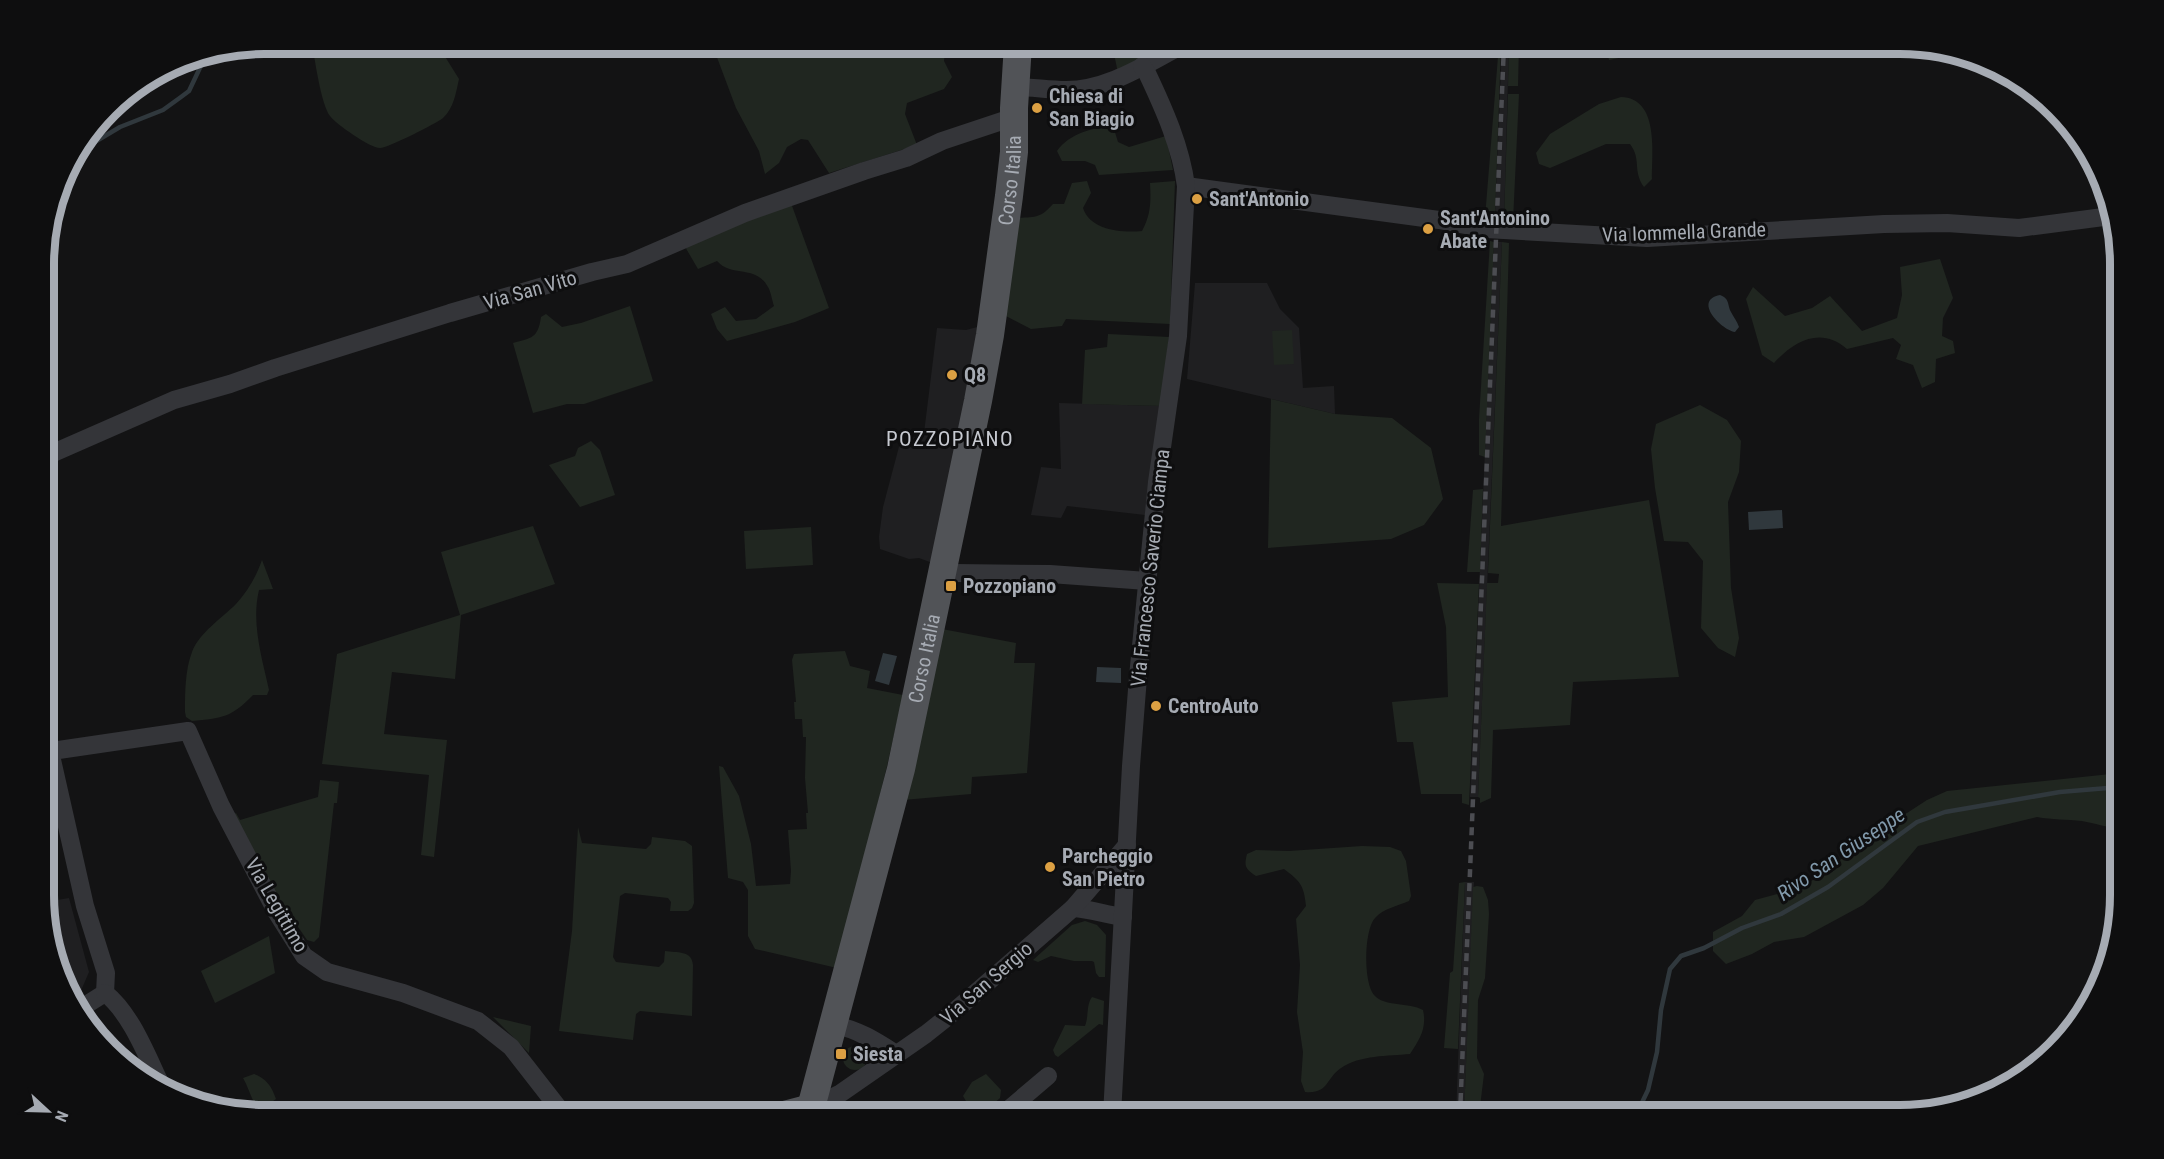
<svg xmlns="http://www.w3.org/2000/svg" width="2164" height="1159" viewBox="0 0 2164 1159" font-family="'Roboto Condensed',sans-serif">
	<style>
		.built { fill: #1f1f21 }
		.green { fill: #202620 }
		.water { fill: #30383d }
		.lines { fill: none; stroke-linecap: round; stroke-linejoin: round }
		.stream { stroke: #30383d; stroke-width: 4.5 }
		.street { stroke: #343539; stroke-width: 18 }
		.primary { stroke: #515357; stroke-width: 28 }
		.rail { stroke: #4c4d52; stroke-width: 4.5; stroke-dasharray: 8 6; stroke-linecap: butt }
		.poi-dot { fill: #dca043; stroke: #0e0e0f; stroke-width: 2 }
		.labels { text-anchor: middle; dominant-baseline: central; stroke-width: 6; stroke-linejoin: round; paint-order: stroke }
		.poi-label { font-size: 20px; font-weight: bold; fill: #a6abb3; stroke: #0e0e0f; text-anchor: start }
		.street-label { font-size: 20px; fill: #a6abb3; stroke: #0e0e0f }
		.neighbourhood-label { font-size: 21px; letter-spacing: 1.5px; fill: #c6c9d0; stroke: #0e0e0f }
		.water-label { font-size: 21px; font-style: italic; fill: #8199ab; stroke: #0e0e0f }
		.rim { fill: none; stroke: #a6abb3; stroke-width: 8 }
	</style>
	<rect width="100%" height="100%" fill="#131314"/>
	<g class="built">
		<polygon points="1502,44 1509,44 1504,220 1495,219"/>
		<polygon points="1494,242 1502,242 1478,797 1470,797"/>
		<polygon points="1195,283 1267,283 1280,309 1299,328 1303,388 1334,386 1335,414 1187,379"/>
		<polygon points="981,326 935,564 919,558 909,559 880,549 879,537 883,507 900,443 924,433 937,328 966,330"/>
		<polygon points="1059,403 1161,406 1145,515 1067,506 1061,518 1031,515 1041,467 1061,469"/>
		<polygon points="1465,882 1474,882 1464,1115 1456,1115"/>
		<polygon points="69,898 89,972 80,993 73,998 45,924 45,902"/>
	</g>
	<g class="green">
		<path d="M 312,44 L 481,44 L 444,55 L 459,79 C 456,92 454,108 443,118 C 437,123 388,148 380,148 C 370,148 336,124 330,116 C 321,104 315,60 312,44 Z"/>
		<polygon points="712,44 783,44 782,48 792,44 946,44 944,61 952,77 944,89 907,103 905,114 917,145 829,173 808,140 801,139 787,147 779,163 765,174 759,151 736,108"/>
		<polygon points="1112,44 1143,44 1148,56 1118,73"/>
		<polygon points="1499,44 1501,44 1495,219 1485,218"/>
		<polygon points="1509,44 1519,44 1518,86 1508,86"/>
		<polygon points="1605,44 1684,44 1609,60"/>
		<polygon points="1508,94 1519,94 1513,221 1504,220"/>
		<path d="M 1621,97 C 1659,98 1652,152 1652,179 L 1644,187 C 1632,170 1642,160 1630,144 L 1606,144 L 1550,168 L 1539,164 L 1536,153 L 1550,134 L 1599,104 Z"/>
		<path d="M 1113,126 L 1118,142 L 1129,147 L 1166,136 L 1173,170 L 1099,175 L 1095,165 L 1085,161 L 1062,161 L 1057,151 C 1070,133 1092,128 1113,126 Z"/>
		<path d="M 1087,181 L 1091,193 L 1083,208 C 1090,230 1121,233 1142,231 C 1151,215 1151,201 1150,183 L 1175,181 L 1170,324 L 1066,319 L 1062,326 L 1031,329 L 1002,314 L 1016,218 C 1034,217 1040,219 1053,204 L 1064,204 L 1072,183 Z"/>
		<path d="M 791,203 L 829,308 L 795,322 L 727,341 L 717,329 L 711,314 L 725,307 L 736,321 L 756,319 L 774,306 C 772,300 771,292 768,287 C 755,264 732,278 717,261 L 698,269 L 684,245 Z"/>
		<polygon points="1490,241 1494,242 1485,457 1479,455 1479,419"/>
		<polygon points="1502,242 1509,243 1501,526 1649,500 1679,677 1573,682 1570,725 1493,730 1491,798 1480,803 1480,798 1478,797 1487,583 1498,583 1499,574 1488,573"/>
		<path d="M 1940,259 L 1953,298 L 1943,318 L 1942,336 L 1953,341 L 1955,353 L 1936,359 L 1935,382 L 1922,388 L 1913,365 L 1896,359 L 1901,345 L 1893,338 L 1847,349 C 1821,326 1794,341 1774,363 L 1762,355 L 1746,299 L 1753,287 L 1785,316 L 1812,308 L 1830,296 L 1862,331 L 1897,318 L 1902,295 L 1900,267 Z"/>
		<path d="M 630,306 L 653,381 L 584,404 L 567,404 L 533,413 L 513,343 C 532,338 538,338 541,317 L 546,314 L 562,327 L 581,323 Z"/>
		<polygon points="1292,330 1294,364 1274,365 1272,331"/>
		<polygon points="1108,334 1169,337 1161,406 1082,404 1085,350 1107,347"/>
		<polygon points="1271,399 1335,414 1392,418 1431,448 1443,499 1424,525 1391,539 1268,548"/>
		<polygon points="1700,405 1727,420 1741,441 1739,472 1728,502 1731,588 1739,638 1735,657 1718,648 1701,628 1703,561 1688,542 1664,541 1655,488 1651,449 1656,424"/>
		<polygon points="591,441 600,450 615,495 580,507 549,465 575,456 578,448"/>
		<polygon points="1483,489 1480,572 1467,572 1473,490"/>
		<polygon points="533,526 555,584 461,615 455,679 392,672 384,734 447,740 434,857 421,855 429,775 322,764 337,654 460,615 441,552"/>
		<polygon points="811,527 813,565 746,569 744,531"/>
		<path d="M 262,560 L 273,589 L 259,590 C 251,623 262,658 269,690 L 267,695 L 253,695 C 231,718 222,718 192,721 L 186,717 L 185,712 C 185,693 185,670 192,652 C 199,633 222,618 236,604 C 248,591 256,577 262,560 Z"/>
		<polygon points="1437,583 1479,584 1469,805 1462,803 1462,794 1421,794 1413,742 1397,742 1392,702 1448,697 1446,627"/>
		<polygon points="942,629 1016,643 1014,663 1035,663 1027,773 972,777 971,794 903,800"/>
		<polygon points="845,651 850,666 870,671 867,688 903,695 887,766 837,968 755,949 748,936 748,890 743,882 728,878 719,766 723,767 739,796 751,844 756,886 790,884 791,871 788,830 807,829 806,813 808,813 805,778 806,737 803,737 802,719 795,719 794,702 796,702 792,660 794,654"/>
		<path d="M 2120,773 L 2120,828 C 2106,828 2095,823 2082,821 C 2067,819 2052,820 2037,817 L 1918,846 L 1883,888 L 1863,905 L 1804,937 L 1774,942 L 1752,954 L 1726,964 L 1713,951 L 1713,932 L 1742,916 L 1755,900 L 1796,889 L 1830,871 L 1859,840 L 1890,818 L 1907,813 L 1927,800 L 1947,791 Z"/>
		<polygon points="320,780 339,782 337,803 334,803 319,937 314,942 307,940 286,909 284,910 234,814 236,813 240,820 318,797"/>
		<path d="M 578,827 L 582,843 L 646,849 L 651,844 L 652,837 L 685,841 L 692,846 L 694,903 L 692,908 L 688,911 L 670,911 L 671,902 L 668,898 L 625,893 L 620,896 L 613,957 L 616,962 L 659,967 L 664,962 L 665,951 C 677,953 692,950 693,965 L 692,1016 L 640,1011 L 636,1014 L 633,1040 L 559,1031 L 572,931 Z"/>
		<path d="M 1362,846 L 1390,847 L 1401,851 L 1406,861 L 1411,896 L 1409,901 C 1398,906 1384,908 1375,918 C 1364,930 1363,982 1374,995 C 1384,1007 1409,1002 1423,1010 C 1427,1028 1420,1039 1410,1054 C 1388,1056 1360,1055 1341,1068 C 1325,1079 1329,1094 1305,1092 L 1301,1081 L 1303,1052 L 1297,1012 L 1300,965 L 1296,919 L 1306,906 C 1304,885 1300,881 1284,869 L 1256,876 C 1245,869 1244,866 1247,854 L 1256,850 L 1289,851 Z"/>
		<polygon points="1465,882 1458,1049 1444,1048 1450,973 1453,971 1459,883"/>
		<polygon points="1477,886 1483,887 1488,900 1489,914 1485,978 1478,1000 1477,1058 1484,1074 1479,1115 1464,1115 1473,887"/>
		<polygon points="1085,921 1097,925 1106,935 1105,977 1099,977 1096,973 1094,962 1092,961 1074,961 1051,956 1038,962 1033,960 1072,925"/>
		<polygon points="269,936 275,973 215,1003 201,971"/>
		<path d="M 1092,997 L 1104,1001 L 1103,1025 L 1099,1024 L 1058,1057 L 1055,1055 L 1053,1050 L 1065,1025 L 1085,1026 C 1089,1016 1086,1005 1092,997 Z"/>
		<polygon points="493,1017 531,1026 529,1053"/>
		<circle cx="855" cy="1058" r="12"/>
		<path d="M 254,1074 C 266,1078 272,1087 276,1099 L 260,1110 C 252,1103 249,1088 243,1078 Z"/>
		<polygon points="986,1074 1001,1090 1000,1098 982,1114 972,1111 963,1096 972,1082"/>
		<polygon points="2026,1075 1970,1104 1937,1111 1939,1107"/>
	</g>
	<g class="water">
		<path d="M 1720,295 C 1730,299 1727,304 1731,312 C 1734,318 1737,321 1739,327 L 1735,332 C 1720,329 1693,300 1720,295 Z"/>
		<polygon points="1782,510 1783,528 1749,530 1748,512"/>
		<polygon points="883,653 897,656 889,685 875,681"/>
		<polygon points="1097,667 1121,668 1121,683 1096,682"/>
	</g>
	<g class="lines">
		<g class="stream">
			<polyline points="78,152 120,127 163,110 181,97 189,91 206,55"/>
			<polyline points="1636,1115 1648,1090 1657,1052 1661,1010 1670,969 1681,956 1704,948 1742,928 1781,914 1828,887 1917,822 1945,812 1974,807 2060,792 2120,787"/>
		</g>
		<g class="street">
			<path d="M 1015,87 C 1032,87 1049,90 1066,90 C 1109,90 1147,63 1185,44"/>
			<polyline points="1186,186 1439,220 1486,229 1647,238 1884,224 1947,223 2019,228 2111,216"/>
			<polyline points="44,457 174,400 230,384 275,368 450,313 592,272 627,264 745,213 864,171 906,158 942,141 1014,117"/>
			<polyline points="954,573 1050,574 1147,581"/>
			<polyline points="50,751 85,906 106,973 105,993 78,1010"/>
			<polyline points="45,752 188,731 221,806 277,913 304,956 327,972 403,993 478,1021 511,1047 557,1106 562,1115"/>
			<path d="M 1073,908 C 1091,909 1106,915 1123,917"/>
			<path d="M 105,993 C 132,1014 148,1059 163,1089"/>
			<path d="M 834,1025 C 857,1029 876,1041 896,1054"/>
			<polyline points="811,1108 841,1093 926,1034 950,1015 1073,908 1127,845"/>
			<polyline points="1002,1115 1048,1076"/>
			<path d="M 1112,1115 L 1131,766 L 1138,677 L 1157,482 L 1178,336 L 1186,186 C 1181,147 1164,109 1147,73 L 1142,66"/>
		</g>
		<g class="primary">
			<polyline points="784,1115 811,1108"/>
			<path id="s1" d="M 809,1115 L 901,769 L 978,401 L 990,335 L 1009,196 L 1014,152 L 1014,108 L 1018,44"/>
		</g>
		<polyline class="rail" points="1460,1115 1504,44"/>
	</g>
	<g class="poi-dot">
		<circle cx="1037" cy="108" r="6"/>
		<circle cx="1197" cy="199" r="6"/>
		<circle cx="1428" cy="229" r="6"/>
		<circle cx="952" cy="375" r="6"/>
		<rect x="945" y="580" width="12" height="12" rx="3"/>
		<circle cx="1156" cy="706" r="6"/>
		<circle cx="1050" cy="867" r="6"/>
		<rect x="835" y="1048" width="12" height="12" rx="3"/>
	</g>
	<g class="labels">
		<g class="poi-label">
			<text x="1049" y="96">Chiesa di<tspan x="1049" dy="23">San Biagio</tspan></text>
			<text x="1209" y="199">Sant'Antonio</text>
			<text x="1440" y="218">Sant'Antonino<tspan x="1440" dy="23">Abate</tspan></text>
			<text x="964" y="375">Q8</text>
			<text x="963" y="586">Pozzopiano</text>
			<text x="1168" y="706">CentroAuto</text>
			<text x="1062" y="856">Parcheggio<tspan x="1062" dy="23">San Pietro</tspan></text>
			<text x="853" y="1054">Siesta</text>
		</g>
		<g class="street-label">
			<text stroke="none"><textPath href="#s1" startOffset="957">Corso Italia</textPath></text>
			<text transform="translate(1684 232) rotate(-2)">Via Iommella Grande</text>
			<text transform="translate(530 290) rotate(-16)">Via San Vito</text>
			<text transform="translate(1150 568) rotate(-84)">Via Francesco Saverio Ciampa</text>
			<text stroke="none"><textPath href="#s1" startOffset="471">Corso Italia</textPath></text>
			<text transform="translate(277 905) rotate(60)">Via Legittimo</text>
			<text transform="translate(986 983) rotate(-41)">Via San Sergio</text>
		</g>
		<g class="neighbourhood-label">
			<text x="950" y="439">POZZOPIANO</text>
		</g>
		<g class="water-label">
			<text transform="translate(1841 854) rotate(-34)">Rivo San Giuseppe</text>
		</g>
	</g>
	<path d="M0 0H2164V1159H0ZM264 54H1900A210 210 0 0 1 2110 264V895A210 210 0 0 1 1900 1105H264A210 210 0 0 1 54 895V264A210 210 0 0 1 264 54Z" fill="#0e0e0f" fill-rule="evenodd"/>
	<path class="rim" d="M264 54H1900A210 210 0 0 1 2110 264V895A210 210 0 0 1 1900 1105H264A210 210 0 0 1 54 895V264A210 210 0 0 1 264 54Z"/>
	<g transform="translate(48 1111) rotate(112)" stroke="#0e0e0f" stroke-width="4.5" paint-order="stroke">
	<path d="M0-4.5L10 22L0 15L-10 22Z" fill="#a6abb3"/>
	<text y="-9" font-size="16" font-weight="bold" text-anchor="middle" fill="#a6abb3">N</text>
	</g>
</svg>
